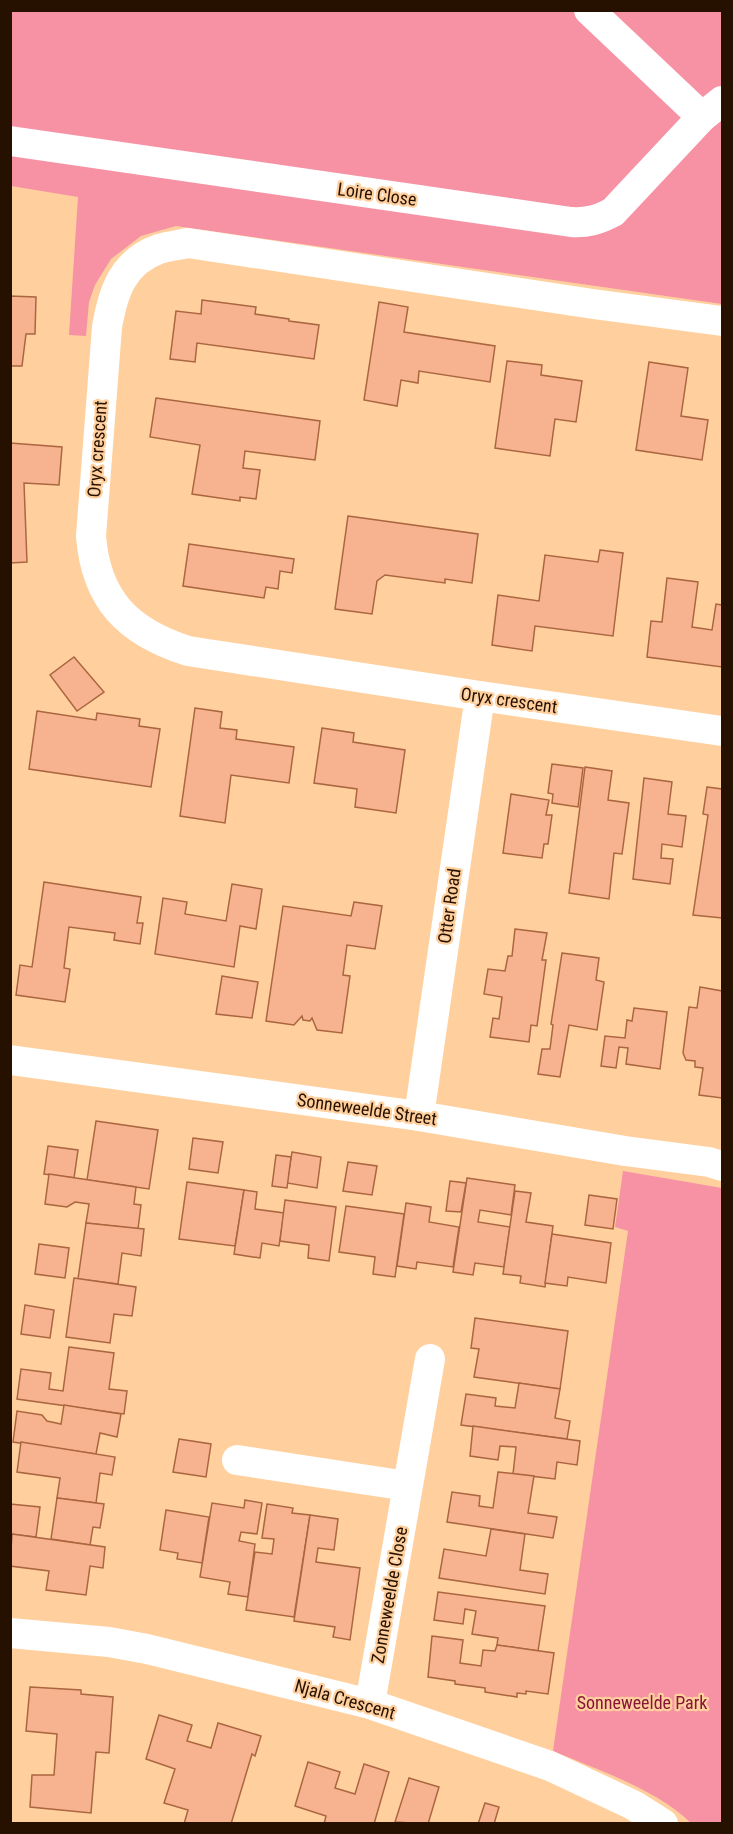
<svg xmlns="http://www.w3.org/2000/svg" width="733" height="1834" viewBox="0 0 733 1834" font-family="'Roboto Condensed',sans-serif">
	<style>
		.green { fill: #f692a4 }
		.building { fill: #f7b28f; stroke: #ab6640; stroke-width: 1.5 }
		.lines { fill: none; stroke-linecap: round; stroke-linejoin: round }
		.street { stroke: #fff; stroke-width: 30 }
		.labels { text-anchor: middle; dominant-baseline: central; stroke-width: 4.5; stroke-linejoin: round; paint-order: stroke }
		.street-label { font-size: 18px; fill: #261100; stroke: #ffd09e }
		.park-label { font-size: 18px; fill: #87143a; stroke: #ffd09e }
	</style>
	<rect width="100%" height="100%" fill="#ffd09e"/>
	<g class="green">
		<polygon points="10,11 722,11 722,304 176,226 141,236 111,259 95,285 89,302 86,336 69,335 78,197 11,186"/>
		<path d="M 623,1171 L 722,1188 L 722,1823 L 691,1823 C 656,1789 598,1770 553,1751 L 628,1231 L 615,1227 Z"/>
	</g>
	<g class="building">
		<polygon points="10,296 36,297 35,334 26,334 22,366 10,366"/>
		<polygon points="202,300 256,307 255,314 289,319 289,321 319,325 314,359 197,343 195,362 170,359 176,311 201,314"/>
		<polygon points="379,302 408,307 404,332 495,346 490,382 419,371 418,383 401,380 397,406 364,400"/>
		<polygon points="507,361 542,365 541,375 582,381 576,422 555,419 550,456 495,448"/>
		<polygon points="649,362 688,368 681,416 708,420 702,460 636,450"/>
		<polygon points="156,398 320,421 315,460 245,451 243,468 260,470 256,499 240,497 240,501 192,494 200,445 150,437"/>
		<polygon points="10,443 62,447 59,485 24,483 27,562 10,563"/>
		<polygon points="348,516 478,534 472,583 445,579 445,583 385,575 377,581 372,614 335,609"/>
		<polygon points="189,544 294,559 292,573 280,571 278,589 266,587 264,598 183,586"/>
		<polygon points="600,550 623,553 613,636 535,626 532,651 492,645 498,595 539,601 545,555 598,562"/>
		<polygon points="667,578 698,582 692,627 712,630 716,604 722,605 722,667 647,657 651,621 662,622"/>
		<polygon points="74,657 104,692 77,711 50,675"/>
		<polygon points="195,708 222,712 220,728 237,730 236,739 294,747 289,783 231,775 225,823 180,816"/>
		<polygon points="37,711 96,720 97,713 140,719 139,726 160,729 151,787 29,769"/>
		<polygon points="322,728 354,733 353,742 405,750 396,813 355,807 357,789 314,783"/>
		<polygon points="552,764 583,768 578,807 552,803 553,794 548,793"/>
		<polygon points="585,767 612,771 608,800 629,803 622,854 614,853 609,899 569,893"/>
		<polygon points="644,778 672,782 668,814 686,816 682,847 662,844 661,858 673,859 670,884 633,879"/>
		<polygon points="707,787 722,789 722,918 693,915 708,815 703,814"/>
		<polygon points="511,794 549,800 546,815 552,815 548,844 544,844 542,858 503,853"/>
		<polygon points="44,882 141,897 137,923 143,923 140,944 114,940 115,933 69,927 64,968 70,969 65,1002 16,995 20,965 32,967"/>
		<polygon points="232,884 262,889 256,929 240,926 234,967 155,954 163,898 187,902 185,914 226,921"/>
		<polygon points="354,902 382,906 375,949 347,945 343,975 350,976 342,1033 317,1030 312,1018 310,1021 303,1020 302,1016 294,1025 266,1021 283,906 351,916"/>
		<polygon points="515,929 547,933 542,960 546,960 537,1026 531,1025 529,1042 490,1037 493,1018 499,1019 502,997 484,994 488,969 505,971 508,956 512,956"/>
		<polygon points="562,953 599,958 596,980 604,982 597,1030 569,1025 560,1077 538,1074 542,1049 550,1049 553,1025 551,1024"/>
		<polygon points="222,976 258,982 252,1018 216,1014"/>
		<polygon points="700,987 722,991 722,1098 699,1095 703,1068 695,1067 695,1061 686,1060 683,1053 689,1007 697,1008"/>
		<polygon points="634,1008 667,1012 660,1069 626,1064 628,1048 619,1047 616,1068 601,1066 605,1036 625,1038 627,1020 632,1021"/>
		<polygon points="96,1121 158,1130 149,1189 87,1180"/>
		<polygon points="193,1138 223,1142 218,1173 189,1169"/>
		<polygon points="48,1146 78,1150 74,1178 44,1174"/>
		<polygon points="292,1152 321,1157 317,1188 287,1183"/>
		<polygon points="276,1155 291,1157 287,1188 272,1186"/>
		<polygon points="348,1162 377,1166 372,1195 343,1191"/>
		<polygon points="49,1174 136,1187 134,1204 141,1205 138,1229 86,1223 89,1204 75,1202 67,1207 45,1204"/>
		<polygon points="467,1178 515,1185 511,1215 480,1210 478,1222 510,1227 504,1267 475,1263 473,1275 453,1272"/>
		<polygon points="450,1181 466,1183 461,1212 446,1211"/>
		<polygon points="187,1182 244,1190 235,1246 179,1239"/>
		<polygon points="244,1190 257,1192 255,1209 284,1213 279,1246 262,1243 260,1258 234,1254"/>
		<polygon points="515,1191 531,1193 526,1222 553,1226 545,1287 520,1283 521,1276 503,1274"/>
		<polygon points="589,1195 617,1199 613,1229 585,1225"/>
		<polygon points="285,1200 336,1207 329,1261 308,1258 309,1245 280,1241"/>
		<polygon points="406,1203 431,1207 429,1222 459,1227 453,1267 417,1262 416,1269 397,1266"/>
		<polygon points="346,1206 404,1214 395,1277 373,1274 375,1257 339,1252"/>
		<polygon points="86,1223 144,1229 141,1256 122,1253 118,1284 78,1279"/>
		<polygon points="552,1234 611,1243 606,1283 568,1277 567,1286 545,1283"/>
		<polygon points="39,1244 69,1248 65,1278 35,1274"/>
		<polygon points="74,1278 136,1287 132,1316 114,1314 110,1343 66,1337"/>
		<polygon points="25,1305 54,1310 50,1338 21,1334"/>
		<polygon points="475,1318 568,1331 560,1389 474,1377 479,1349 471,1348"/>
		<polygon points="69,1347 114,1353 109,1389 127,1391 124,1414 17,1399 21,1369 51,1373 49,1389 63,1391"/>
		<polygon points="519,1383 560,1389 555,1418 570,1421 567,1439 461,1425 466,1394 496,1398 495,1406 515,1408"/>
		<polygon points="64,1405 121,1414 117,1437 100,1433 96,1454 13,1442 17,1411 42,1415 47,1421 61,1424"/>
		<polygon points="473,1426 580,1441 577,1465 557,1462 555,1479 513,1474 516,1447 500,1446 498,1460 470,1456"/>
		<polygon points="179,1439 211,1444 206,1477 173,1472"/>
		<polygon points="21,1442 115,1457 112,1475 100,1473 96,1503 57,1498 60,1478 17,1472"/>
		<polygon points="498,1472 534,1476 528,1513 557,1517 553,1538 447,1522 452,1492 480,1496 479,1506 493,1508"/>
		<polygon points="57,1498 104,1504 100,1528 93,1527 90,1545 51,1539"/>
		<polygon points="245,1500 262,1503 257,1534 241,1532 239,1541 255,1544 248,1597 228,1594 230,1582 200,1577 212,1503 244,1508"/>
		<polygon points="10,1504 40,1507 36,1537 10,1534"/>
		<polygon points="267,1504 293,1508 292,1513 310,1515 294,1617 246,1610 255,1552 272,1554 274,1539 262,1538"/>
		<polygon points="166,1510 209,1517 202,1563 177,1559 178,1553 160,1550"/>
		<polygon points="310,1515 338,1519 334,1550 318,1548 316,1562 360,1568 350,1640 333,1637 335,1627 294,1621"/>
		<polygon points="491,1529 525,1534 520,1570 548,1574 545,1594 439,1578 444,1549 486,1556"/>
		<polygon points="12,1534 105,1547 103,1568 90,1566 86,1595 46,1590 49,1571 10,1566"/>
		<polygon points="438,1592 545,1606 538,1651 497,1645 498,1638 472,1634 476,1611 465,1609 463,1624 434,1620"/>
		<polygon points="432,1636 463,1640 460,1663 481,1666 483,1650 495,1651 497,1645 554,1653 548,1694 526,1691 526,1694 517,1693 517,1697 485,1692 485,1688 455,1684 455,1681 428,1677"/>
		<polygon points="30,1687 81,1690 81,1694 113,1697 109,1753 96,1752 91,1813 30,1807 32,1775 54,1775 57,1734 26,1731"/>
		<polygon points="159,1715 192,1725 187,1741 211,1748 218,1723 261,1736 255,1756 252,1754 231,1824 184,1824 188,1810 164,1803 175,1769 146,1759"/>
		<polygon points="308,1762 340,1772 335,1788 355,1794 364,1764 389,1772 374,1824 324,1824 326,1816 295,1806"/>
		<polygon points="409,1778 439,1787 428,1824 395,1822"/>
		<polygon points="485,1803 499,1807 494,1824 478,1824"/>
	</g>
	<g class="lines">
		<g class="street">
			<polyline points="589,10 702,117"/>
			<path d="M 10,141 L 571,222 C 587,223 598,220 613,212 L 702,117 L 722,101"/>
			<path d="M 722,321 L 593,304 L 188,243 C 179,245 168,246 159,249 C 122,262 113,293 107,327 L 91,536 C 96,600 128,632 188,651 L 480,696 L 722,731"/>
			<polyline points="10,1060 419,1116 625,1151 709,1162 722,1166"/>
			<polyline points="419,1116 480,696"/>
			<polyline points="237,1460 407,1486"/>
			<polyline points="10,1633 109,1642 147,1649 370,1704 550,1766 633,1805 663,1824"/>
			<polyline points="370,1704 430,1359"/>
		</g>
	</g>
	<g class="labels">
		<g class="street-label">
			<text transform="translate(377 194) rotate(8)">Loire Close</text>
			<text transform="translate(97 449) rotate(-86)">Oryx crescent</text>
			<text transform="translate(509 700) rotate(8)">Oryx crescent</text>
			<text transform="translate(449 906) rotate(-82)">Otter Road</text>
			<text transform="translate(367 1109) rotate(8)">Sonneweelde Street</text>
			<text transform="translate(389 1595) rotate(-80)">Zonneweelde Close</text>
			<text transform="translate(345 1699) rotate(16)">Njala Crescent</text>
		</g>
		<g class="park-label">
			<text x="642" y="1702">Sonneweelde Park</text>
		</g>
	</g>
	<rect width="733" height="1834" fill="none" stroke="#261100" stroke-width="24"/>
</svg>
